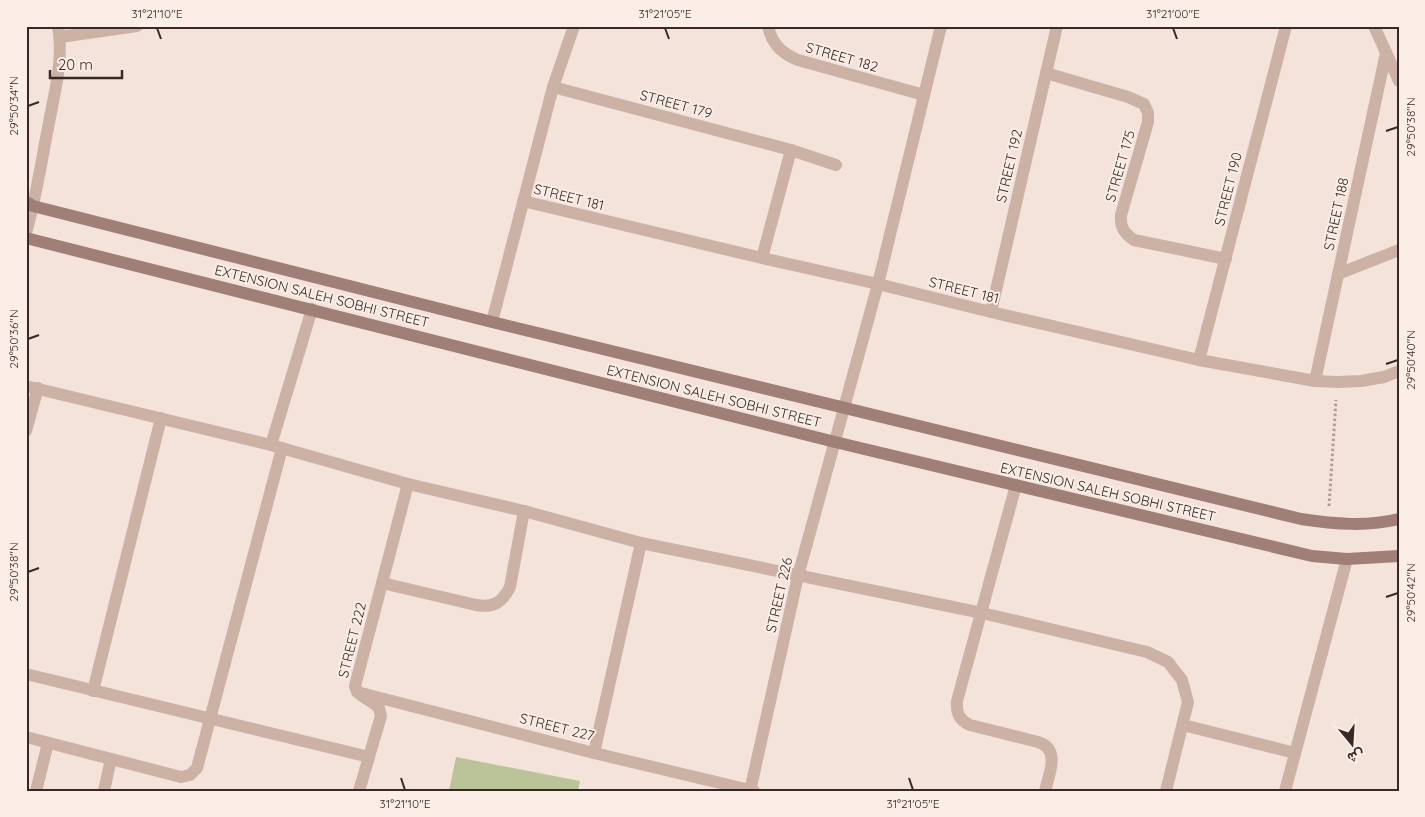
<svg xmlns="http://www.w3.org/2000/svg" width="1425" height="817" viewBox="0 0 1425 817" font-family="Quicksand,Vazirmatn,sans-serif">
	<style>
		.grass { fill: #bbc399 }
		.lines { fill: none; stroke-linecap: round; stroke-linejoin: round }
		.path { stroke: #b79a8f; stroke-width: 3; stroke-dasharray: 2.5 2.5; stroke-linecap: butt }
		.street { stroke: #ccb1a5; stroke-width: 12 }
		.secondary { stroke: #9f7f76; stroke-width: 12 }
		.ticks { fill: none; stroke: #372927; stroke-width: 2 }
		.labels { text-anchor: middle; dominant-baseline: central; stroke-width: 4; stroke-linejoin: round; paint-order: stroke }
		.street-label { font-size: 14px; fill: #372927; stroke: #faeee6 }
		.neatline { fill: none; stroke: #372927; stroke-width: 2 }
		.ticks-label { font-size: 12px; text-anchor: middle; fill: #372927 }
	</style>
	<rect width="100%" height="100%" fill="#f3e3da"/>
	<polygon class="grass" points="456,757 580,781 578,791 449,791"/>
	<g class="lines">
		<polyline class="path" points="1329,506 1336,400"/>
		<g class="street">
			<path d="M 768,26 C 772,44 781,53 798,60 L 924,95"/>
			<polyline points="1374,26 1399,81"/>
			<polyline points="60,37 137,26"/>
			<path d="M 1046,73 L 1128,97 L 1144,104 L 1148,113 L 1148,122 L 1121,215 C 1120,227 1124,233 1134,240 L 1226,259"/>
			<polyline points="553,87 791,150 836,165"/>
			<polyline points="523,201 762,258 878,284 991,312 1199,360 1315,381 1337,382 1361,381 1384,377 1399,371"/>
			<path d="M 26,233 C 36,198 41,163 48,128 C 54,94 64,61 58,26"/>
			<polyline points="762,258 791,150"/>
			<polyline points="1338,274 1399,250"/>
			<polyline points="991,312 1057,26"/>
			<polyline points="492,322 553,87 574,26"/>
			<polyline points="1199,360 1286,26"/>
			<polyline points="1315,381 1386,53"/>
			<polyline points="26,386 271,445 408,484 524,511 641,543 982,613 1147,652 1168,662 1182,680 1188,702 1166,791"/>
			<polyline points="26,431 38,388"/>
			<polyline points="271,445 312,309"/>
			<path d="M 1016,485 L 957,701 C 956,713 959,720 970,725 L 1038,742 C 1061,749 1049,774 1045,791"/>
			<path d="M 382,583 L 476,605 C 493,608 502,603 510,587 L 524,511"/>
			<polyline points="26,674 369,757"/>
			<polyline points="93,691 161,418"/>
			<polyline points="357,692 594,753 754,791"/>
			<polyline points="1183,725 1295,753"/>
			<polyline points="26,737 181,777 190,775 197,768 282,448"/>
			<polyline points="594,753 641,543"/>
			<polyline points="36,791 48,743"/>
			<polyline points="104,791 111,759"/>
			<path d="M 359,791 L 381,716 L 379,708 C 371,699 358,698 355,686 L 408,484"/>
			<polyline points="750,791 798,576 878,284 941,26"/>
			<polyline points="1285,791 1347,559"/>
		</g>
		<g class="secondary">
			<path d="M 26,202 L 33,206 L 492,322 L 1301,519 C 1335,524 1366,527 1399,519"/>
			<polyline points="26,238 835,442 1312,556 1347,559 1399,556"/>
		</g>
	</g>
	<path class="ticks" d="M 157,28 L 161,39M 665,28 L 669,39M 1173,28 L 1177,39M 28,106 L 39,102M 1386,131 L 1398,127M 28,339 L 39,335M 1386,364 L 1398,360M 28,572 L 39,568M 1386,597 L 1398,593M 401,778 L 405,790M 909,778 L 913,790"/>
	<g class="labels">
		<g class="street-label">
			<text transform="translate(842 57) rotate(16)">STREET 182</text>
			<text transform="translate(676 104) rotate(15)">STREET 179</text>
			<text transform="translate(1009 166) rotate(-77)">STREET 192</text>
			<text transform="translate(1120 166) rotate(-74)">STREET 175</text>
			<text transform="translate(1228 189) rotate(-76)">STREET 190</text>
			<text transform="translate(569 197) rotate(14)">STREET 181</text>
			<text transform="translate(1336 214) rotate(-78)">STREET 188</text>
			<text transform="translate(964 290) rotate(14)">STREET 181</text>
			<text transform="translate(322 296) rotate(14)">EXTENSION SALEH SOBHI STREET</text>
			<text transform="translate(714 396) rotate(14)">EXTENSION SALEH SOBHI STREET</text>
			<text transform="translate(1108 492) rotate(13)">EXTENSION SALEH SOBHI STREET</text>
			<text transform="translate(779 595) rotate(-77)">STREET 226</text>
			<text transform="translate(352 640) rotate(-76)">STREET 222</text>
			<text transform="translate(557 727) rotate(14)">STREET 227</text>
		</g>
	</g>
	<rect width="1425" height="817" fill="none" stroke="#faeee6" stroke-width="55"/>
	<g transform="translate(1352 744) rotate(162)" stroke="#faeee6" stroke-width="4" paint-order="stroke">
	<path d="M0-4L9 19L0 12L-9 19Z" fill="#372927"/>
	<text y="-8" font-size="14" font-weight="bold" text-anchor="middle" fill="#372927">ش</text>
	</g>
	<path d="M50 70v8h72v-8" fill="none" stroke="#372927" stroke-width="2.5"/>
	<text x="58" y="70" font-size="15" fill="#372927" stroke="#faeee6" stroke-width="4" paint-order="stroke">20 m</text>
	<rect x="28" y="28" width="1370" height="762" class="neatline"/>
	<g class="ticks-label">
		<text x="157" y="18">31°21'10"E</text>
		<text x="665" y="18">31°21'05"E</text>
		<text x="1173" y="18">31°21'00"E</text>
		<text transform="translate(14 106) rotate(-90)" y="4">29°50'34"N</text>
		<text transform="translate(1411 127) rotate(-90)" y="4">29°50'38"N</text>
		<text transform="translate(14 339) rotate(-90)" y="4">29°50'36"N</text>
		<text transform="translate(1411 360) rotate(-90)" y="4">29°50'40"N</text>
		<text transform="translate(14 572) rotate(-90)" y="4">29°50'38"N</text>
		<text transform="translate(1411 593) rotate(-90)" y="4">29°50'42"N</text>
		<text x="405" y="808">31°21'10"E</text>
		<text x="913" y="808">31°21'05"E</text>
	</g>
</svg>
